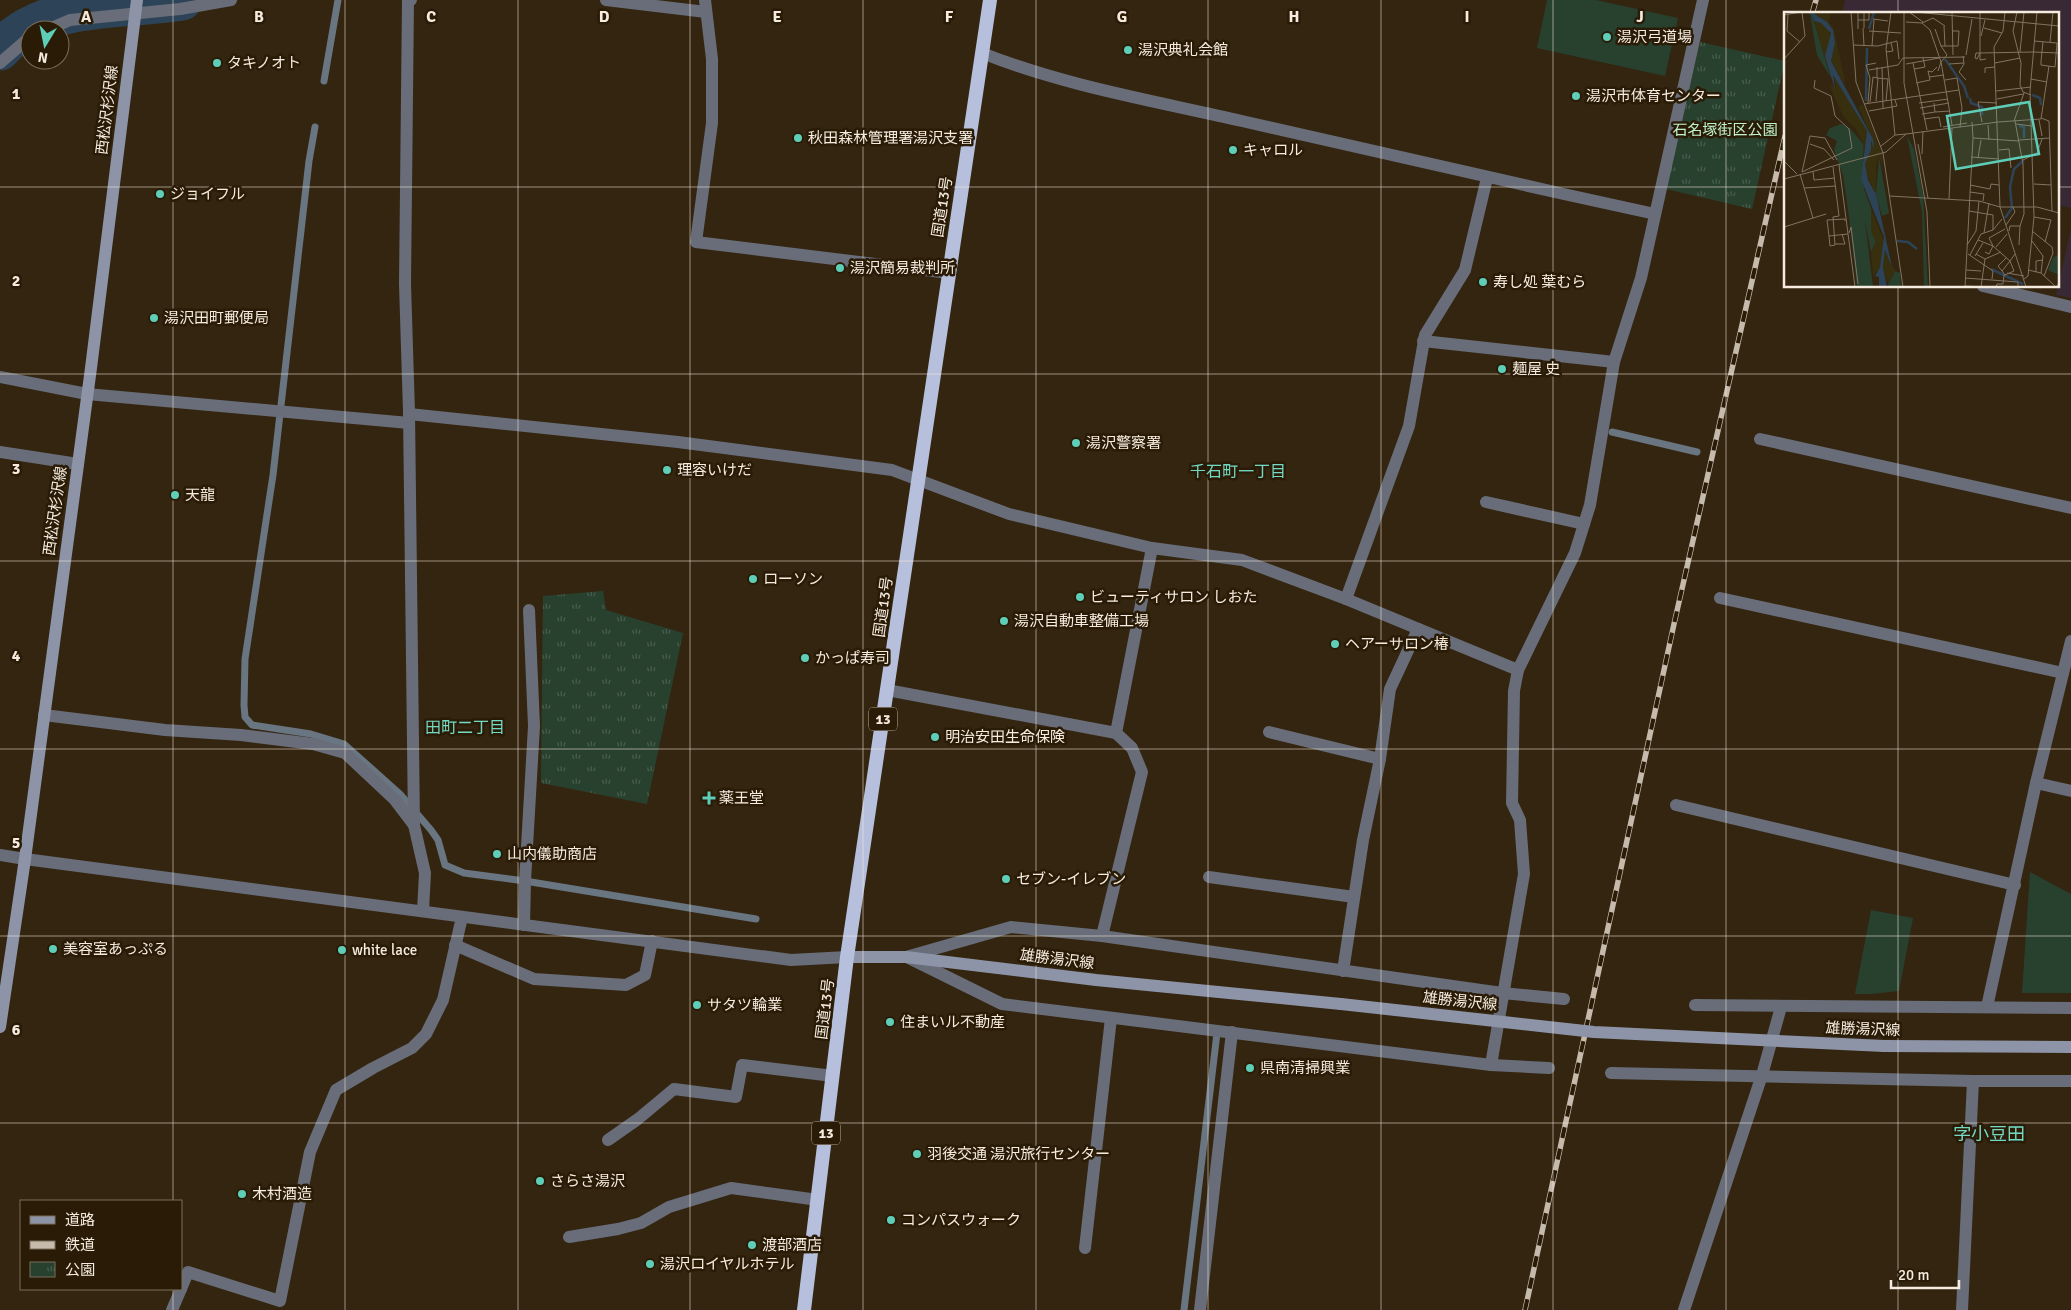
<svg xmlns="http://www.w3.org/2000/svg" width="2071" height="1310" viewBox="0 0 2071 1310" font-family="Signika,'Noto Sans JP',sans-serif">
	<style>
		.education { fill: #392935 }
		.green { fill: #28412f }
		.park { fill: url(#park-tufts) }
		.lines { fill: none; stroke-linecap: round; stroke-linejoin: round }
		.stream { stroke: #697580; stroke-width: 7 }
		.river { stroke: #2d4357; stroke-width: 41 }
		.minor { stroke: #686d79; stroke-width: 12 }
		.tertiary { stroke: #686d79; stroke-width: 12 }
		.secondary { stroke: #8d94a8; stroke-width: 12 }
		.trunk { stroke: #b6c0dc; stroke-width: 14 }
		.rail-casing { stroke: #c5baab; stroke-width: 5.5 }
		.rail { stroke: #291b06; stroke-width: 4; stroke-dasharray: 11; stroke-linecap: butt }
		.secondary-bridge { stroke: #8d94a8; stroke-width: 12 }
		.grid { fill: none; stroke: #f5ebde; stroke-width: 1; stroke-opacity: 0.55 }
		.poi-dot { fill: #5eceb8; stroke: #291b06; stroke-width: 2 }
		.labels { text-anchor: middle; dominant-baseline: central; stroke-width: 5; stroke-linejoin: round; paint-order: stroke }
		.shield { fill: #291b06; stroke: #b8ad9d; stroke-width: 1 }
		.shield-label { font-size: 14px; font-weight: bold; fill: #f5ebde }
		.poi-label { font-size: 15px; fill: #f5ebde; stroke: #291b06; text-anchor: start }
		.street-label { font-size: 15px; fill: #f5ebde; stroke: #291b06 }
		.park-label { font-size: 15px; fill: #bef2cb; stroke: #291b06 }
		.neighbourhood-label { font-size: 16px; fill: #74d9c4; stroke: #291b06 }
		.quarter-label { font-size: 18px; fill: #74d9c4; stroke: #291b06 }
		.inset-river { fill: none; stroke: #2d4357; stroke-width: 2.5 }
		.inset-road { fill: none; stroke: #817462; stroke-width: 1 }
		.view { fill: #5eceb8; fill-opacity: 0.15; stroke: #5eceb8; stroke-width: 2.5 }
		.inset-edge { fill: none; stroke: #f5ebde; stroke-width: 2.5 }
		.grid-label { font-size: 16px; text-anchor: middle; font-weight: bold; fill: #f5ebde; stroke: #291b06; stroke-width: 5; stroke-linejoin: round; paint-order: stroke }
	</style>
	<defs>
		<pattern id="park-tufts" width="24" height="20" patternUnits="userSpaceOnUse" patternTransform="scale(1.25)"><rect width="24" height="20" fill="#28412f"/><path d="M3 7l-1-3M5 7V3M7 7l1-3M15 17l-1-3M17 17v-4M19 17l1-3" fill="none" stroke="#485d4d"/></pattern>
	</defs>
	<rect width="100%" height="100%" fill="#33250f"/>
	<g class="education">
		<polygon points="1845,0 2071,0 2071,208 2057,205 2057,14 1842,14"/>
		<polygon points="2071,228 2071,298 2056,295"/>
	</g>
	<g class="green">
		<polygon points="1547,0 1596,0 1678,18 1665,76 1537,48"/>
		<polygon points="2030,872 2071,894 2071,993 2022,993"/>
		<polygon points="1871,910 1913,918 1899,991 1872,994 1855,994"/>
	</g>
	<g class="park">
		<polygon points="1700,42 1785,61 1752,209 1666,189"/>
		<polygon points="603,591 606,610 683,633 647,804 541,783 543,596"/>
	</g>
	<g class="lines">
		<g class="stream">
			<polyline points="324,81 338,0"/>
			<polyline points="315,127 309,161 273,475 245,659 244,705 245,717 252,725 311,734 344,744 400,794 431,830 438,840 445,865 464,873 525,881 756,919"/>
			<polyline points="1612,432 1697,452"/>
			<polyline points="1184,1310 1217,1033"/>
		</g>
		<path class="river" d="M 0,50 C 44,0 122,10 182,0"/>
		<g class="minor">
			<polyline points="411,0 408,0 405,284 409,412 414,825 425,873 423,911"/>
			<polyline points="606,0 706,12"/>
			<polyline points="705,0 712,59 712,123 696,242 949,273"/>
			<polyline points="47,30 70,20 180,9 231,0"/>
			<path d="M 982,53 C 1065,86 1155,101 1242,121 C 1379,153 1517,184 1655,214"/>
			<polyline points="0,63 30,37"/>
			<polyline points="1983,286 2071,307"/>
			<polyline points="1423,341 1614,362"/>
			<polyline points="0,377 87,394 409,423"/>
			<polyline points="409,414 678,442 892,470 1009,514 1152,548 1242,560 1346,599 1518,670 1575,553 1590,505 1614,362 1641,278 1703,0"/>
			<polyline points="1760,439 2071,508"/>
			<polyline points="0,452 78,464"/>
			<polyline points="1486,502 1584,524"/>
			<polyline points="1720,598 2063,673"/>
			<polyline points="1346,599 1409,426 1425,335 1465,270 1487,178"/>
			<polyline points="887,690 1116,733"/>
			<polyline points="44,715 165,730 241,735 313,744 345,753 395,800 414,825"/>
			<polyline points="1269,732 1380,759"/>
			<polyline points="2036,783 2071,791"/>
			<polyline points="1676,805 2015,885"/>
			<polyline points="0,855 25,859"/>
			<polyline points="1209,877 1354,897"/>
			<polyline points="524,925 525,881 534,726 529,610"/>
			<polyline points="1102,936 1142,772 1132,748 1116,733 1152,548"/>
			<polyline points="455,945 534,979 626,985 645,975 652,941"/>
			<polyline points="906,957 1011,927 1102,936 1502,993 1564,999"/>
			<polyline points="909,958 1002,1004 1491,1065 1549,1068"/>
			<polyline points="1343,971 1363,840 1380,759 1390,689 1418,629"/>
			<polyline points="1695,1005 2071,1008"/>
			<polyline points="1987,1007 2036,783 2071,641"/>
			<polyline points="1491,1065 1524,874 1520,820 1512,803 1514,691 1518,670"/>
			<polyline points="1611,1073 1973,1081 2071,1081"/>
			<polyline points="608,1140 638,1119 674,1089 736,1097 742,1065 833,1076"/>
			<polyline points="569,1237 618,1229 641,1223 669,1207 731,1188 818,1200"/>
			<polyline points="1085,1248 1111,1018"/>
			<polyline points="181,1289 188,1272 280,1301 310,1152 336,1090 373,1068 412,1048 426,1034 443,1000 462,917"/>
			<polyline points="172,1310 181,1289"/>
			<polyline points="1200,1310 1232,1032"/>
			<polyline points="1684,1310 1762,1075 1781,1007"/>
			<polyline points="1962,1310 1973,1081"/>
		</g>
		<polyline class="tertiary" points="25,859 791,960 847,957"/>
		<g class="secondary">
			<polyline points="847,957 906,957 1096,980 1341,1004"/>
			<polyline points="0,1027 25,859 91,368 137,0"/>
			<polyline points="1884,1046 2071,1047"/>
		</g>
		<polyline class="trunk" points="804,1310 847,957 990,0"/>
		<defs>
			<g id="rail">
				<polyline points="1812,14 1816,0"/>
				<polyline points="1525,1310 1674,624 1785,136"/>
			</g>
		</defs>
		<use href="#rail" class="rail-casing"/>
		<use href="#rail" class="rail"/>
		<polyline class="secondary-bridge" points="1341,1004 1594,1032 1884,1046"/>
	</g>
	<path class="grid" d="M 173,0 L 173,1201M 345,0 L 345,1310M 518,0 L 518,1310M 690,0 L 690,1310M 863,0 L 863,1310M 1036,0 L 1036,1310M 1208,0 L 1208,1310M 1381,0 L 1381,1310M 1553,0 L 1553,1310M 1726,0 L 1726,1310M 1898,0 L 1898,14M 0,187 L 1785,187M 2057,187 L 2071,187M 1898,286 L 1898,1310M 0,374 L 2071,374M 0,561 L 2071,561M 0,749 L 2071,749M 0,936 L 2071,936M 0,1123 L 2071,1123M 173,1289 L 173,1310"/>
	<g class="poi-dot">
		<circle cx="1607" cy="37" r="5"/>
		<circle cx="1128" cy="50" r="5"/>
		<circle cx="217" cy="63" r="5"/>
		<circle cx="1576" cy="96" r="5"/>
		<circle cx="798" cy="138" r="5"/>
		<circle cx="1233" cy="150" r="5"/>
		<circle cx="160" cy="194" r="5"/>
		<circle cx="840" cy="268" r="5"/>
		<circle cx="1483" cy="282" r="5"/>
		<circle cx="154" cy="318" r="5"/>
		<circle cx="1502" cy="369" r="5"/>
		<circle cx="1076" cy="443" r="5"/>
		<circle cx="667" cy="470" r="5"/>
		<circle cx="175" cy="495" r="5"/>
		<circle cx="753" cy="579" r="5"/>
		<circle cx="1080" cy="597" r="5"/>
		<circle cx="1004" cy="621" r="5"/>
		<circle cx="1335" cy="644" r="5"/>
		<circle cx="805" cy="658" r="5"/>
		<circle cx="935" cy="737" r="5"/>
		<path d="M706.5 790.5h5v5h5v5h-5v5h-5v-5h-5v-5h5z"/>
		<circle cx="497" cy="854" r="5"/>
		<circle cx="1006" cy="879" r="5"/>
		<circle cx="53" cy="949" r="5"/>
		<circle cx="342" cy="950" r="5"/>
		<circle cx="697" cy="1005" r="5"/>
		<circle cx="890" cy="1022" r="5"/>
		<circle cx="1250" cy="1068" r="5"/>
		<circle cx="917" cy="1154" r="5"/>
		<circle cx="540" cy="1181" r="5"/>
		<circle cx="242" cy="1194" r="5"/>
		<circle cx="891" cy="1220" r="5"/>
		<circle cx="752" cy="1245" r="5"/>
		<circle cx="650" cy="1264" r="5"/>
	</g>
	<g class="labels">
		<g class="shield">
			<rect x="869" y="707.5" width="28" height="23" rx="4"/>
			<rect x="812" y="1121.5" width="28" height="23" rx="4"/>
		</g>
		<g class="shield-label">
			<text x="883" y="719">13</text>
			<text x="826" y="1133">13</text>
		</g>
		<g class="poi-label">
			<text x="1617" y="37">湯沢弓道場</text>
			<text x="1138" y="50">湯沢典礼会館</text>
			<text x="227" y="63">タキノオト</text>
			<text x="1586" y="96">湯沢市体育センター</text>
			<text x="808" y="138">秋田森林管理署湯沢支署</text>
			<text x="1243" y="150">キャロル</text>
			<text x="170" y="194">ジョイフル</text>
			<text x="850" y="268">湯沢簡易裁判所</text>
			<text x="1493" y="282">寿し処 葉むら</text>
			<text x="164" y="318">湯沢田町郵便局</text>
			<text x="1512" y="369">麺屋 史</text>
			<text x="1086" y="443">湯沢警察署</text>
			<text x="677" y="470">理容いけだ</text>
			<text x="185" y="495">天龍</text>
			<text x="763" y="579">ローソン</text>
			<text x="1090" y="597">ビューティサロン しおた</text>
			<text x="1014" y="621">湯沢自動車整備工場</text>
			<text x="1345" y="644">ヘアーサロン椿</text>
			<text x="815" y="658">かっぱ寿司</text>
			<text x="945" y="737">明治安田生命保険</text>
			<text x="719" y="798">薬王堂</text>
			<text x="507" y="854">山内儀助商店</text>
			<text x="1016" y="879">セブン-イレブン</text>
			<text x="63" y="949">美容室あっぷる</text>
			<text x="352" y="950">white lace</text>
			<text x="707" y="1005">サタツ輪業</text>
			<text x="900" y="1022">住まいル不動産</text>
			<text x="1260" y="1068">県南清掃興業</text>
			<text x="927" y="1154">羽後交通 湯沢旅行センター</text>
			<text x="550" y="1181">さらさ湯沢</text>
			<text x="252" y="1194">木村酒造</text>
			<text x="901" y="1220">コンパスウォーク</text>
			<text x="762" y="1245">渡部酒店</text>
			<text x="660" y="1264">湯沢ロイヤルホテル</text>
		</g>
		<g class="street-label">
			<text transform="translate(107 110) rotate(-83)">西松沢杉沢線</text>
			<text transform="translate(942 207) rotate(-81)">国道13号</text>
			<text transform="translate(55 511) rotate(-82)">西松沢杉沢線</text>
			<text transform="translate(883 607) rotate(-82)">国道13号</text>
			<text transform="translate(1057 959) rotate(7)">雄勝湯沢線</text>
			<text transform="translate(1460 1001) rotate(6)">雄勝湯沢線</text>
			<text transform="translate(825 1009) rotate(-83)">国道13号</text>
			<text transform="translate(1863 1029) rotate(2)">雄勝湯沢線</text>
		</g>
		<g class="park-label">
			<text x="1725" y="130">石名塚街区公園</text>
		</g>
		<g class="neighbourhood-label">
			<text x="1238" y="472">千石町一丁目</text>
			<text x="465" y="728">田町二丁目</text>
		</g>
		<g class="quarter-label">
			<text x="1989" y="1134">字小豆田</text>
		</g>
	</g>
	<g transform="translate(1784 12)">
		<rect width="275" height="275" fill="#33250f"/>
		<path d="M 123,124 L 130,137 L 139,183 L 144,275 L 140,275 L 138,200 Z" fill="#28412f"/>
		<path d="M 19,0 L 27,0 L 47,66 L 33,43 L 26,2 ZM 57,112 L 66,116 L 79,132 L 80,177 L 87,196 L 92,230 L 87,240 L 81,209 L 71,209 L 65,205 L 59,163 L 50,138 L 53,129 L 42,123 L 46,116 ZM 95,145 L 105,201 L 98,204 L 92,182 ZM 275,242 L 275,263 L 264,258 L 269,246 ZM 111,259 L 116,261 L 117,275 L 103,275 Z" fill="#28412f"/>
		<path d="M 47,0 L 45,10 L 50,17 L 62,75 L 47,49 L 51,31 L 43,10 L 33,7 L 30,1 ZM 30,9 L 37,11 L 47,21 L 41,44 L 45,60 ZM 49,63 L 83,119 L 79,145 L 79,131 L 72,117 L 59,104 L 48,80 L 46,73 L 52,75 ZM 79,92 L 98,142 L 98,153 L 95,145 L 92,153 L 92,182 L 82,162 L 81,149 L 89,127 L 74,95 ZM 87,196 L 100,229 L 96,255 L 89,264 L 87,240 L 92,230 L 87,220 ZM 101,237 L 111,259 L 104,272 L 99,255 Z" fill="#372f0e"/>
		<path d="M 65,205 L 71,209 L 81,209 L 89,275 L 73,275 Z" fill="#28412f"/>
		<path d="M 27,0 L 43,10 L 49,18 L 51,31 L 47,49 L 89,127 L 90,138 L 87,128 L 87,138 L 81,152 L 84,168 L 92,182 L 108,255 L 101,238 L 99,255 L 103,275 L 95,275 L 95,265 L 91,264 L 96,255 L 100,225 L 77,167 L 83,119 L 49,63 L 51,78 L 41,44 L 47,21 L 37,11 L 30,9 Z" fill="#2d4357"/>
		<path class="inset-river" d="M 85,17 L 90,0M 161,47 L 180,74 L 184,86M 248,83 L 256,86 L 257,93M 186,86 L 187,91 L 198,95 L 198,103M 82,89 L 83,36M 235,114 L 240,115 L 240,126M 221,206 L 228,196 L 226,175 L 230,157 L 240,148M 113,229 L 124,230 L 133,237M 207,257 L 239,272"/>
		<path class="inset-road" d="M 67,0 L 72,70 L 99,141 L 119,275M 74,0 L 74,17M 80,0 L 80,16M 107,0 L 102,37 L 111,123M 120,0 L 120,71 L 143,200 L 146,275M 125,0 L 139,10M 131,0 L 275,14M 168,0 L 169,43M 196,0 L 196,48 L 202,47M 221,0 L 219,19 L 210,35 L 216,195 L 242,275M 233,0 L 229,19 L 237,51 L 236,73 L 239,80 L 247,83M 4,2 L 3,19 L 16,30M 0,3 L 17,0M 89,7 L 104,9M 74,8 L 85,8 L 85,0M 122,10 L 138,11 L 146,18 L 157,50 L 154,59M 138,11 L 149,6 L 161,14M 79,16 L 80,34M 200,16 L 218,21M 151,17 L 157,34 L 161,34 L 160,14M 85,19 L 117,21M 197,24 L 201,8M 250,29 L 273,31 L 271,55 L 257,53 L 257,49M 266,30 L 269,0M 69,33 L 94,34 L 113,29 L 115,47M 88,34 L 90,8M 157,34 L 163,43 L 157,50 L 168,113M 161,34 L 174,34 L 175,19 L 168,19M 102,40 L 109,39 L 107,31M 236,40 L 240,0M 249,40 L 275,41M 192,41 L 196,41 L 193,47 L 191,46 ZM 196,41 L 249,40M 182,43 L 188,7M 179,44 L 180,52 L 175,60 L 182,68M 0,47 L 21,24 L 18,0M 257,49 L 259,30M 129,51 L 143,118M 211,51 L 236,46M 122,52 L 155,46M 165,52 L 180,51M 98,55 L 99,96M 130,57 L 141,55 L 139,46M 85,58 L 114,53 L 119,46 L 181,45M 201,61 L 201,56 L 211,55M 145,65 L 160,63M 93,66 L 104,67 L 102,89M 247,67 L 263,70M 161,68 L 173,66 L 178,96 L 176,115M 132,71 L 146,68 L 144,59 L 148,60 L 153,55M 212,79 L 247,75M 213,87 L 239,82M 92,89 L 94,66M 86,90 L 89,65 L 93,66 L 93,55M 84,91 L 86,66 L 82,53 L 92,51M 135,91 L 164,87M 80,92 L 175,78M 136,96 L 165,91M 85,99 L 113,94 L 111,88M 151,100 L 166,99M 138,102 L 151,100 L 150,91M 257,106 L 265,109 L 268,199M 140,107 L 155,105 L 157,115M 255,108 L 258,124M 230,109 L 240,81M 231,109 L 239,152 L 240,202 L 236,214 L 235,233M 188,110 L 189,126M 198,110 L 194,90 L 213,91M 214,110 L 257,107 L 265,54M 232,112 L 248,114M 204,113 L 205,128M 159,115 L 183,111M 235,128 L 266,126M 26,132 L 40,137 L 50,148M 134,132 L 144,186M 97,134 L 111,123 L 122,122M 215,138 L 225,137 L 227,156M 138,142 L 139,119M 187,145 L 215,147M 194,146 L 197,128M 239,148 L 253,141 L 258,127M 0,149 L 13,162M 55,153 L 71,275M 29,159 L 30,168 L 51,166M 18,160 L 68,136 L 65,117 L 51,104 L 47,84 L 30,76 L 31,68M 18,160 L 26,124 L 41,126 L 53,148M 16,162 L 29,206M 0,167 L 102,140 L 122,122 L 214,110M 250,172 L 267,173M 186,173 L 206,177 L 207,172 L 215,173M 20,176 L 52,174M 186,180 L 200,182 L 199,189M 105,184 L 195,189 L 216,195 L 253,195 L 275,201M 165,187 L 168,116M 185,199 L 209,203 L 209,218M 250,205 L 267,208 L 261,230M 61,209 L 61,207 L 43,208 L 45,224 L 64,222M 222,213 L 231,200 L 229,195M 0,215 L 42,202M 221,217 L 205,226 L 209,234 L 226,249 L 231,242M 225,219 L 226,214 L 236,214M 248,219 L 268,235 L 269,241 L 260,264M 65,221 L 67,215 L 74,272M 200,221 L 205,191M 45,224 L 46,234 L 51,233 L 49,205 L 55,204 L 49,155M 194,228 L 209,234 L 205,242 L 201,240M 248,229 L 259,244 L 257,261M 51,232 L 61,232 L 58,222M 183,233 L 192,219 L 195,189M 212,235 L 223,222M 184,242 L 209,259 L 208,267M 192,242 L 201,247 L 197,275M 186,243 L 197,222 L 209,218 L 218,207M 191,244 L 199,231M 201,247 L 217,240M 182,258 L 197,259M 244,258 L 257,261 L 272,275 L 275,271M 218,259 L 214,254 L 222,246M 252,260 L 252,249 L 259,248M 223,261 L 240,264M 181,266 L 234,270 L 234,275M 240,267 L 244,264 L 250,205 L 246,79 L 253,0M 181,274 L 202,275M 181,275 L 189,126 L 235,129M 212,275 L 213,272 L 219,272 L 220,263 L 221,263 L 230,259 L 226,249 L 218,259 L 221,263"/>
		<path class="view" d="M 245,90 L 255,142 L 172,157 L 163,104 Z"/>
		<rect width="275" height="275" class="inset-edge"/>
	</g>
	<g class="grid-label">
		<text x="86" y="22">A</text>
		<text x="259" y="22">B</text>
		<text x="431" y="22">C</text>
		<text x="604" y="22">D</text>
		<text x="777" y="22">E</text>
		<text x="949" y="22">F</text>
		<text x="1122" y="22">G</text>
		<text x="1294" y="22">H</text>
		<text x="1467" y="22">I</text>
		<text x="1640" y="22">J</text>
		<text x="16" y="99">1</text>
		<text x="16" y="286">2</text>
		<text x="16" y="474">3</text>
		<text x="16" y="661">4</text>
		<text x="16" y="848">5</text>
		<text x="16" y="1035">6</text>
	</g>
	<rect x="20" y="1200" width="162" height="90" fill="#291b06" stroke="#7b6e5c"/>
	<rect x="30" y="1216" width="25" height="8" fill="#8d94a8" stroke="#7b6e5c"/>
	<text x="65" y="1225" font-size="15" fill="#f5ebde">道路</text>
	<rect x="30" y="1241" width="25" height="8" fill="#c5baab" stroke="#7b6e5c"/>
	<text x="65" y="1250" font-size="15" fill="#f5ebde">鉄道</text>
	<rect x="30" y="1262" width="25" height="15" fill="url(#park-tufts)" stroke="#7b6e5c"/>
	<text x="65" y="1275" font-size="15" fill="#f5ebde">公園</text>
	<g transform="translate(45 45) rotate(190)"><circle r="24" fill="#291b06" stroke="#7b6e5c"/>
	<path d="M0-4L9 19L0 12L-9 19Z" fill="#5eceb8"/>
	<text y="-8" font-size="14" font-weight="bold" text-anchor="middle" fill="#f5ebde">N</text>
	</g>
	<path d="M1891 1280v8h68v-8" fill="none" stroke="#f5ebde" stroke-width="2.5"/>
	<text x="1898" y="1280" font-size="15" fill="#f5ebde" stroke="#291b06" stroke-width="4" paint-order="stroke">20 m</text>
</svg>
